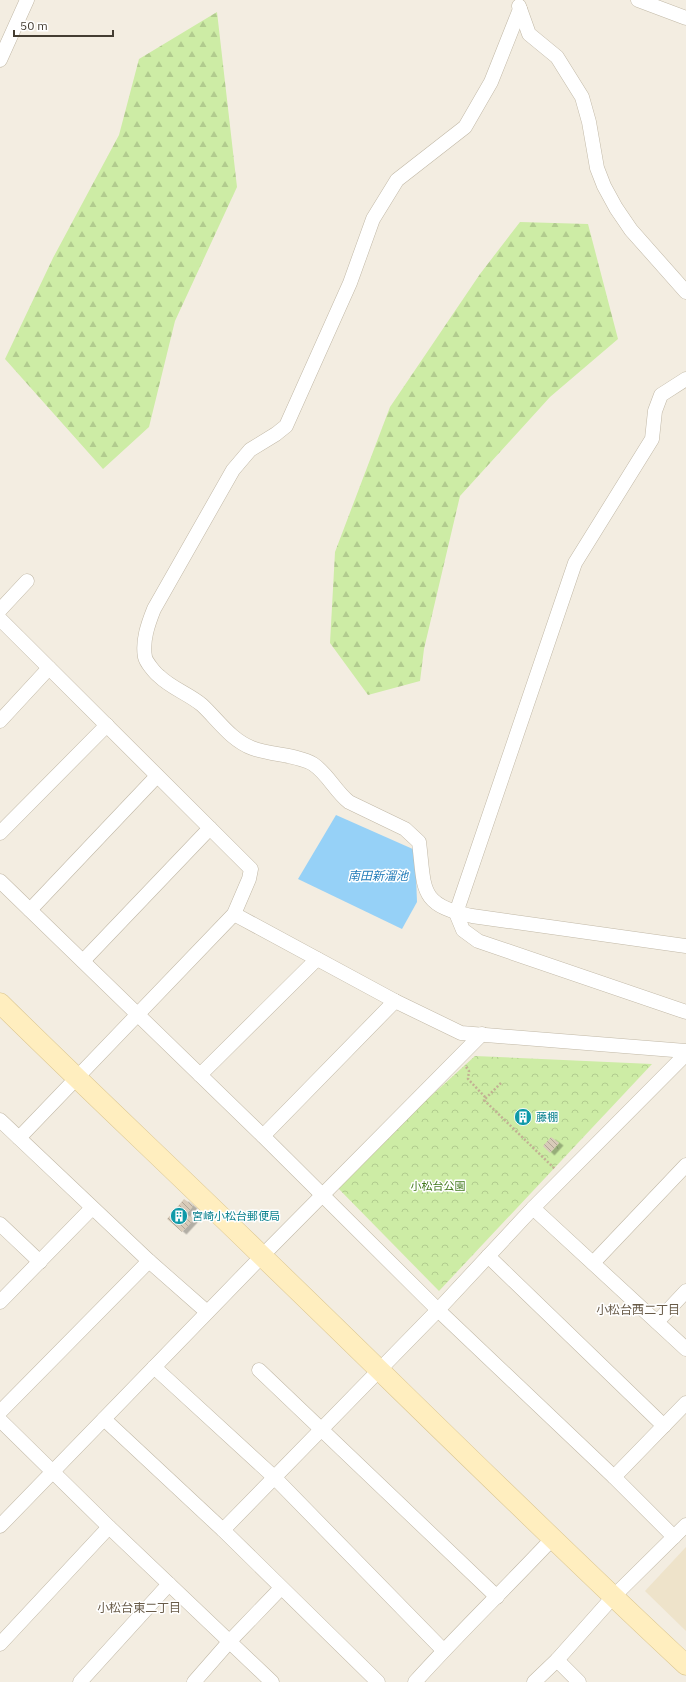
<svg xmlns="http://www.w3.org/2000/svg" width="686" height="1682" viewBox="0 0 686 1682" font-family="'IBM Plex Sans','Noto Sans JP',sans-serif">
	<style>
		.education { fill: #eee3ca }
		.forest { fill: url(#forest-firs) }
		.park { fill: url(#park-crowns) }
		.water { fill: #96d1f7 }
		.building { fill: url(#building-back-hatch); filter: url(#shadow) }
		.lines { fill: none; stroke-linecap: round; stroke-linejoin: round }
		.street-casing { stroke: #c1b8a6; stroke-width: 15 }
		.secondary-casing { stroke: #dac58e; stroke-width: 21 }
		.path { stroke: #c2b193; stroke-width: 2.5; stroke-dasharray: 2 2; stroke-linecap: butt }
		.street { stroke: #fff; stroke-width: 14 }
		.secondary { stroke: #ffeebf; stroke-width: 20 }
		.labels { text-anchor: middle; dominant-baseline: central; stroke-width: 3; stroke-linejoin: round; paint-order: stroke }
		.culture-label { font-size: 11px; fill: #0d838f; stroke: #fff; text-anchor: start }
		.park-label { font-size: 11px; fill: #447b20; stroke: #fff }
		.water-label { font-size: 12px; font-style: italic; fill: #227cb9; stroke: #fff }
		.neighbourhood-label { font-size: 12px; fill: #685b48; stroke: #fff }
	</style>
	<defs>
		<pattern id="forest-firs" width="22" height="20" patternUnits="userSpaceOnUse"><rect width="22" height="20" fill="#cdeca5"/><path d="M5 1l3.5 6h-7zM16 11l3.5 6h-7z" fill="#b1cb8e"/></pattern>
		<pattern id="park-crowns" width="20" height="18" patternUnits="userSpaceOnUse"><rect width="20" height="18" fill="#cdeca5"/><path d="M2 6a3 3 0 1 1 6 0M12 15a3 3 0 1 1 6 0" fill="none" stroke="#b1cb8e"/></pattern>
		<pattern id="building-back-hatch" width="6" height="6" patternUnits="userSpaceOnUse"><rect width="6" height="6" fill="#d8cbb9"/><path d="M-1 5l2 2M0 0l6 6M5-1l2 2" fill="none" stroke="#b1a697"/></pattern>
		<filter id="shadow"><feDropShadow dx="4.5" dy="2.5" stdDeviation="0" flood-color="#0004"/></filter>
	</defs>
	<rect width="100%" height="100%" fill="#f3ede1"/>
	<polygon class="education" points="686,1547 686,1631 645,1591"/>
	<g class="forest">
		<polygon points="217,12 237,187 175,321 149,427 103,469 5,359 53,258 119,135 139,59"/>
		<polygon points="520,222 588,224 618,339 550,397 460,496 424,649 420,681 368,695 330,643 335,552 390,407 480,274"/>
	</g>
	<polygon class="park" points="475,1056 652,1064 439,1291 334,1184"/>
	<polygon class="water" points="336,815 415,850 417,902 402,929 298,879"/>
	<g class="building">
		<polygon points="551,1137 559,1143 550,1153 543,1146"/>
		<polygon points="184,1199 193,1206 186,1214 193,1220 182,1232 167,1219"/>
	</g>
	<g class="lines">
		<defs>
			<g id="street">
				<polyline points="638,0 686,18"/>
				<polyline points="519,6 529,34 557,57 582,97 589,122 597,168 604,186 616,208 631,230 686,292"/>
				<path d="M 520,9 L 491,82 L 465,127 L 397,180 L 373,219 L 350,283 L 286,426 L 276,434 L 250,450 L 233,470 L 154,609 C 148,624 142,641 145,657 C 146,662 155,673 159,676 C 171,688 189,694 202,705 C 218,720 231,740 252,748 C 270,755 299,755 313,764 C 328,774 335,791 349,802 L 405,829 L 419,842 C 425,889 418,905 472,916 L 686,946"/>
				<polyline points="0,60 27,0"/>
				<polyline points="686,379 661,395 655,411 652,439 575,563 456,913 463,930 478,941 686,1012"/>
				<polyline points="0,610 27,581"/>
				<polyline points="0,619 251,869 249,879 234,914 19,1138"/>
				<polyline points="0,721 49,668"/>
				<polyline points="0,833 107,725"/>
				<polyline points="0,881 263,1136 438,1310 614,1477 674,1537"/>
				<polyline points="30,910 157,776"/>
				<polyline points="234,914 395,1001 461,1033 686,1051"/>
				<polyline points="83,961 210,828"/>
				<polyline points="200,1075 317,959"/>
				<polyline points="0,1120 149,1261 207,1312"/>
				<polyline points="263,1136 395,1001"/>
				<polyline points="533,1208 686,1349"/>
				<polyline points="0,1224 40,1262"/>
				<polyline points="488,1256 664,1426"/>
				<polyline points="593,1263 686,1165"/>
				<polyline points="0,1302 92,1208"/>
				<polyline points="657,1322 686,1291"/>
				<polyline points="154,1367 274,1477 443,1650"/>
				<polyline points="259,1370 497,1597"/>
				<polyline points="0,1412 149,1261"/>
				<polyline points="104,1419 223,1530 378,1682"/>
				<polyline points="0,1420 109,1527 272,1682"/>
				<polyline points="614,1477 686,1403"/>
				<polyline points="0,1526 262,1256 482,1034"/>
				<polyline points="223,1530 438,1310 533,1208 686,1054"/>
				<polyline points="0,1644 109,1527"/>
				<polyline points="557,1660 579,1682"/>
				<polyline points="80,1682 169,1584"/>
				<polyline points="194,1682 229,1642 281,1588"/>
				<path d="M 415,1682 C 459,1633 507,1587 552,1539"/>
				<polyline points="534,1682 557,1660 613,1597 686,1525"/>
			</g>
			<path id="secondary" d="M 0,1003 C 86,1088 175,1171 262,1256 C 403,1392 542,1531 686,1665"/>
		</defs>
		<use href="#street" class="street-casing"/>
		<use href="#secondary" class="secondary-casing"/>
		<g class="path">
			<polyline points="466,1067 469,1071 468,1079 486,1098"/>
			<polyline points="501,1083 484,1100 555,1169"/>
		</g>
		<use href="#street" class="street"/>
		<use href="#secondary" class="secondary"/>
	</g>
	<defs>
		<symbol id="building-disc" viewBox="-11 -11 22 22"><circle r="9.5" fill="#0f9aa8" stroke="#fff"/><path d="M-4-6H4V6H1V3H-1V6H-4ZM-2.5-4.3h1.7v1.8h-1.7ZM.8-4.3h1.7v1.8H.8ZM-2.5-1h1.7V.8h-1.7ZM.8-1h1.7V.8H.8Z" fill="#fff"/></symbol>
	</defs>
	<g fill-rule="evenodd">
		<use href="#building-disc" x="513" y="1107" width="20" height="20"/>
		<use href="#building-disc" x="169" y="1206" width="20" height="20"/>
	</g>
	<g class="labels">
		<g class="culture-label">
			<text x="536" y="1117">藤棚</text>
			<text x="192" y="1216">宮崎小松台郵便局</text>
		</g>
		<g class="park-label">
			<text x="438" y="1186">小松台公園</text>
		</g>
		<g class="water-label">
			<text x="378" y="875">南田新溜池</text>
		</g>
		<g class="neighbourhood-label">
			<text x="638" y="1309">小松台西二丁目</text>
			<text x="139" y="1607">小松台東二丁目</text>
		</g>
	</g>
	<path d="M14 30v6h99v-6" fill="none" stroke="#443d32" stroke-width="2"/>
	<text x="20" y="30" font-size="12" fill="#443d32" stroke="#ffffff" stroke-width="3" paint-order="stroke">50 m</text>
</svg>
